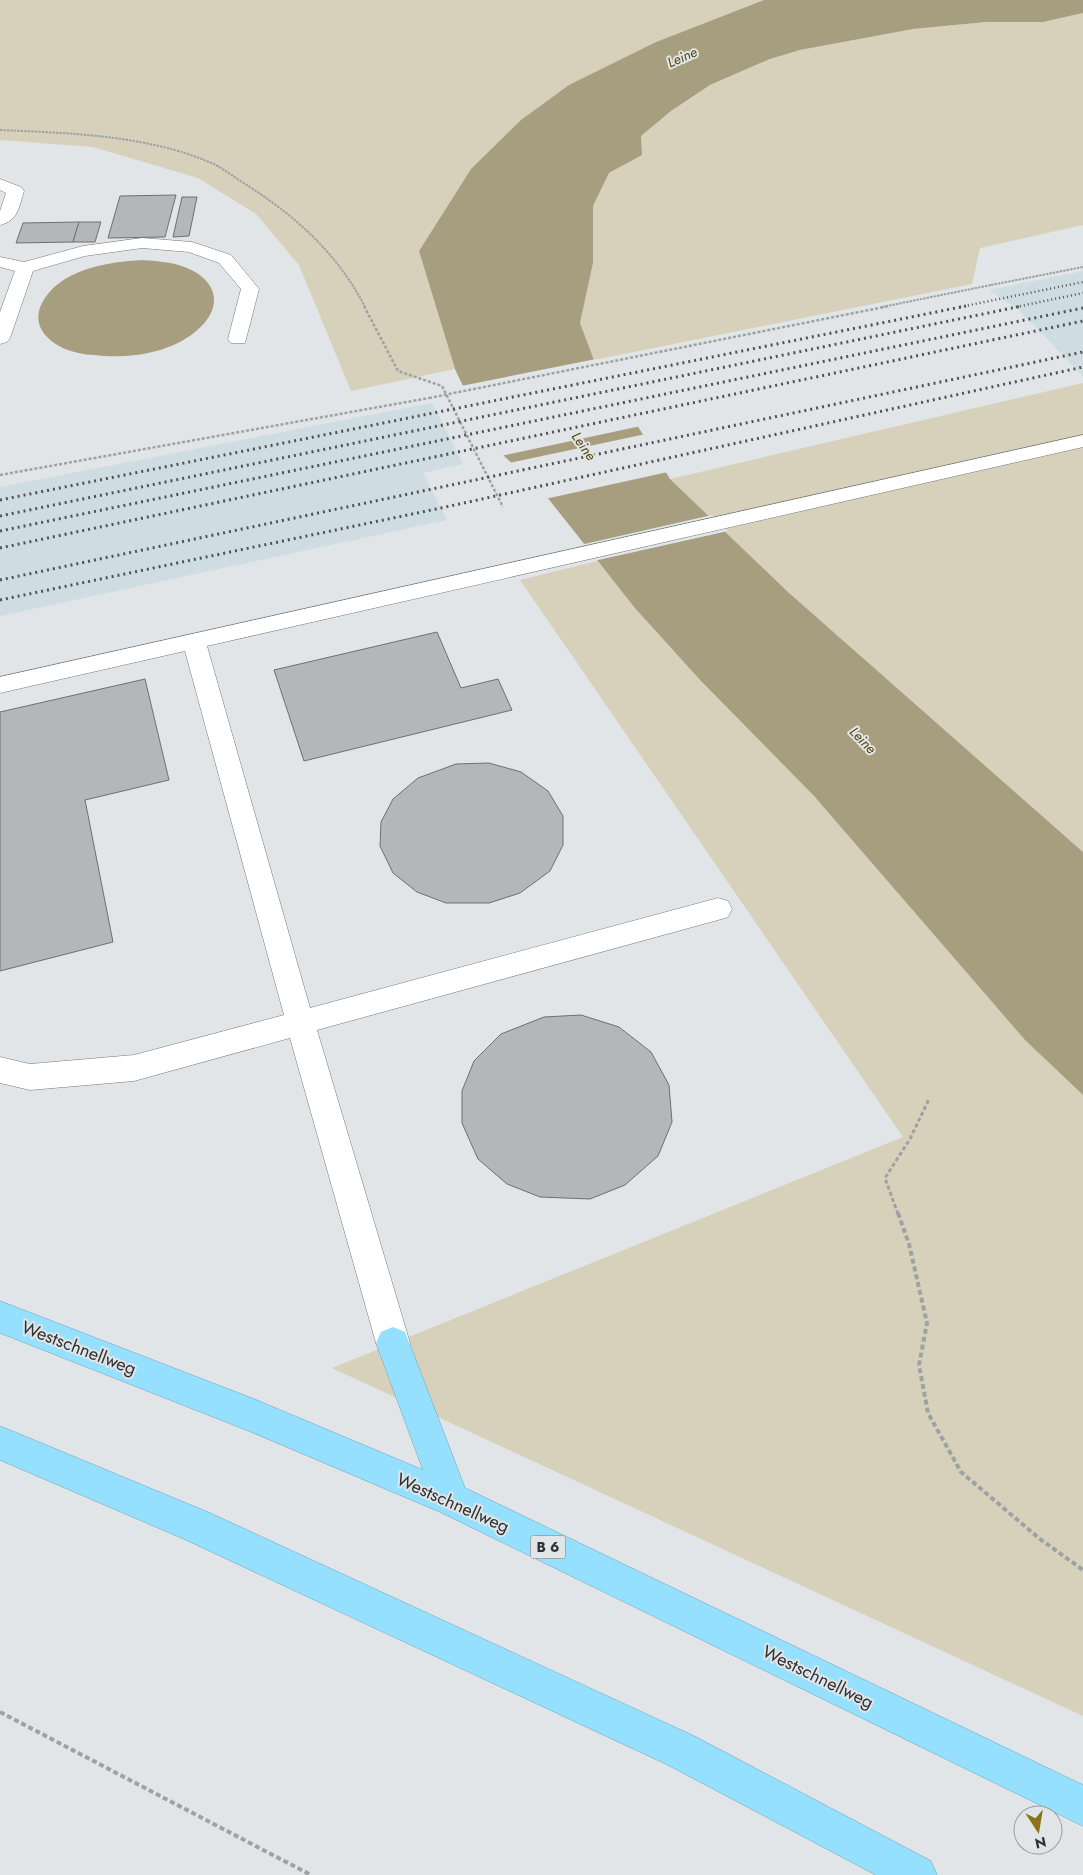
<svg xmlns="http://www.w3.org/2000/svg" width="1083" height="1875" viewBox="0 0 1083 1875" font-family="Jost,sans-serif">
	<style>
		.built { fill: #cfdce1 }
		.green { fill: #d7d1bb }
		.water { fill: #a79e7f }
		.pier { fill: #e1e5e7 }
		.building { fill: #b3b7b9; stroke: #6c7072 }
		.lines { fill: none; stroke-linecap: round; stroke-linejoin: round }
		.minor-casing { stroke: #74787a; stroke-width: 1 }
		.highway-casing { stroke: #71a2b7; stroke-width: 1 }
		.path-far3 { stroke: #9fa2a4; stroke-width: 2; stroke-dasharray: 2.5 1; stroke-linecap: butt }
		.path-far2 { stroke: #9fa2a4; stroke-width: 2.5; stroke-dasharray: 3 2; stroke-linecap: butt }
		.path-far1 { stroke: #9fa2a4; stroke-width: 3; stroke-dasharray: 4 2.5; stroke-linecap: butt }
		.path { stroke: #9fa2a4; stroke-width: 4; stroke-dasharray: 5 3; stroke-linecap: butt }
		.minor { fill: #fff; fill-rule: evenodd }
		.highway { fill: #95dfff; fill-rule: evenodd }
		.rail-far1 { stroke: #505253; stroke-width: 2.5; stroke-dasharray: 1 3; stroke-linecap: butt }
		.rail { stroke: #505253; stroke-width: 3; stroke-dasharray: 2 4; stroke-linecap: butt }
		.path-bridge-far1 { stroke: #9fa2a4; stroke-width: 2; stroke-dasharray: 2.5 1; stroke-linecap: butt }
		.path-bridge { stroke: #9fa2a4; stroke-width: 2.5; stroke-dasharray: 3 2; stroke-linecap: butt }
		.labels { text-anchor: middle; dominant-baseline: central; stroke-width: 4; stroke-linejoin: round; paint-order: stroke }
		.far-water-label { font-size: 14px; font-style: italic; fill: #54460c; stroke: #e1e5e7 }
		.shield { fill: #e1e5e7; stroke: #646768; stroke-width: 1 }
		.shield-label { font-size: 14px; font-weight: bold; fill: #2f3132 }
		.near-street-label { font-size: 18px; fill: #2f3132; stroke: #e1e5e7 }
	</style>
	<rect width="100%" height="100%" fill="#e1e5e7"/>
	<g class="built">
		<polygon points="1083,271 1083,376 1021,312 989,290"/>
		<polygon points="432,403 463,464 423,473 447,520 0,616 0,487"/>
	</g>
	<g class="green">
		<polygon points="0,0 764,0 656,42 617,62 471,169 419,251 455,369 351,391 299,265 256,214 198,178 93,147 0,140"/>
		<polygon points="1083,13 1083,225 980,248 972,284 594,360 580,323 593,263 593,206 609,173 642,155 641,136 671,111 710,85 770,59 800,50 913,29 986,22 1043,22"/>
		<polygon points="1083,383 1083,852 788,592 670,479"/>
		<polygon points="597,561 701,681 814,796 1025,1040 1083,1095 1083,1716 332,1368 903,1137 520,580"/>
	</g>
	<g class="water">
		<polygon points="764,0 1083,0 1083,13 1043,22 986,22 913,29 800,50 770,59 710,85 671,111 641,136 642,155 609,173 593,206 593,263 580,323 594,360 631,415 670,479 788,592 1083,852 1083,1095 1025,1040 814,796 701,681 635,608 543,492 490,443 455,369 419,251 471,169 521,120 569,85 656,42"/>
		<path d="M 142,260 C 157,261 173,262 187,268 C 220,282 223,310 195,332 C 168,354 127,359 94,355 C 76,354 54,348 43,332 C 37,324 37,312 42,303 C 60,269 108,262 142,260 Z"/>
	</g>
	<g class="pier">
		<polygon points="596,359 641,426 501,456 488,444 461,386"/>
		<polygon points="646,434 668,472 545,499 509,463"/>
		<polygon points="712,515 728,531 594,561 580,545"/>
	</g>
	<g class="building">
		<polygon points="176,195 165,237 108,238 120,196"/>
		<polygon points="182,197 197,197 189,236 173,237"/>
		<polygon points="79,222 73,242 16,243 23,223"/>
		<polygon points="79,222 101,222 95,242 73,242"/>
		<polygon points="437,632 461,688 498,679 512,710 304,761 274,670"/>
		<polygon points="145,679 169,780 85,800 113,942 0,971 0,712"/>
		<polygon points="489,763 521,772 548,791 563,816 563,845 550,871 520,893 489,903 446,903 417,892 393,873 380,846 381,822 393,799 418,778 456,764"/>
		<polygon points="581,1015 619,1027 651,1052 669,1085 672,1122 658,1156 625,1185 590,1199 540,1197 507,1184 478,1159 462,1123 462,1091 474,1061 501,1034 544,1017"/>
	</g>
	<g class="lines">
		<defs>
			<g id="minor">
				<path d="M 0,179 L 21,187 L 24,191 C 19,207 18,221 0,225 L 0,211 L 6,193 L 0,190 Z"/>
				<polygon points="142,238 192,242 231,255 259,289 245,343 231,343 228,339 241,289 219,263 189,252 142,248 85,256 33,271 10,338 7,342 0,344 0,312 15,271 0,267 0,257 24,262 83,246"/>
				<polygon points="1083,435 1083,447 207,646 310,1008 718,898 728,901 732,909 728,917 718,920 317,1030 410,1343 405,1354 393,1359 381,1354 376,1343 290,1038 134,1081 30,1090 0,1083 0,1057 30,1064 134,1055 284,1015 185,651 0,693 0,677"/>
			</g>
			<g id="highway">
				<polygon points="0,1301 254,1399 423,1470 376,1343 381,1332 393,1327 405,1332 465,1488 1083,1785 1083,1826 440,1512 249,1431 0,1333"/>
				<polygon points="0,1426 210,1513 696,1737 931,1861 937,1875 876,1875 668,1765 184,1539 0,1460"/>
			</g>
		</defs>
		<use href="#minor" class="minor-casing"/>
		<use href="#highway" class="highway-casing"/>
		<g class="path-far3">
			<path d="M 0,130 C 68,133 146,135 209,162 C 220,166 231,175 242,182 C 293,214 337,252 365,307"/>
			<polyline points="991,285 1083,267"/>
		</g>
		<g class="path-far2">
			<polyline points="364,306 398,371 442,386 503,507"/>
			<polyline points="0,475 429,398"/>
		</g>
		<polyline class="path-far1" points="898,1214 885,1178 910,1139 929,1099"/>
		<g class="path">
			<polyline points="898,1213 909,1244 927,1323 919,1365 928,1413 961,1472 1040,1539 1083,1570"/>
			<polyline points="0,1712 311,1875"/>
		</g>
		<use href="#minor" class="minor"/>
		<use href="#highway" class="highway"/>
		<g class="rail-far1">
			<polyline points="960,307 1083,282"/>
			<polyline points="1016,307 1083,293"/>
		</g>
		<g class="rail">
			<polyline points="0,500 966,306"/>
			<polyline points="0,516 1022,306"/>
			<polyline points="0,531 1083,308"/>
			<polyline points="0,548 1083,321"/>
			<polyline points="0,580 1083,352"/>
			<polyline points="0,600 441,508 1083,367"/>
		</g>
		<polyline class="path-bridge-far1" points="882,307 991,285"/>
		<polyline class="path-bridge" points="429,398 889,306"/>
	</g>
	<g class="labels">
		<g class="far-water-label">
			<text transform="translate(682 57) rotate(-24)">Leine</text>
			<text transform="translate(584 446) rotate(55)">Leine</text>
			<text transform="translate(863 740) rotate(46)">Leine</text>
		</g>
		<rect class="shield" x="530.5" y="1535.5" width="35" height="23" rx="4"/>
		<g class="shield-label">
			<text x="548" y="1547">B 6</text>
		</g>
		<g class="near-street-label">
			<text transform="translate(79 1348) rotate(21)">Westschnellweg</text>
			<text transform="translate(453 1503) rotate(24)">Westschnellweg</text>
			<text transform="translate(818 1677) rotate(26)">Westschnellweg</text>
		</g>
	</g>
	<g transform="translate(1038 1830) rotate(168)"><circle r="24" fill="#e1e5e7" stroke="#9a9d9f"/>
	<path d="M0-4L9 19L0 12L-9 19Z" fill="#8a7417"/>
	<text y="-8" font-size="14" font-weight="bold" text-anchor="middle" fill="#2f3132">N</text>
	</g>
</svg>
